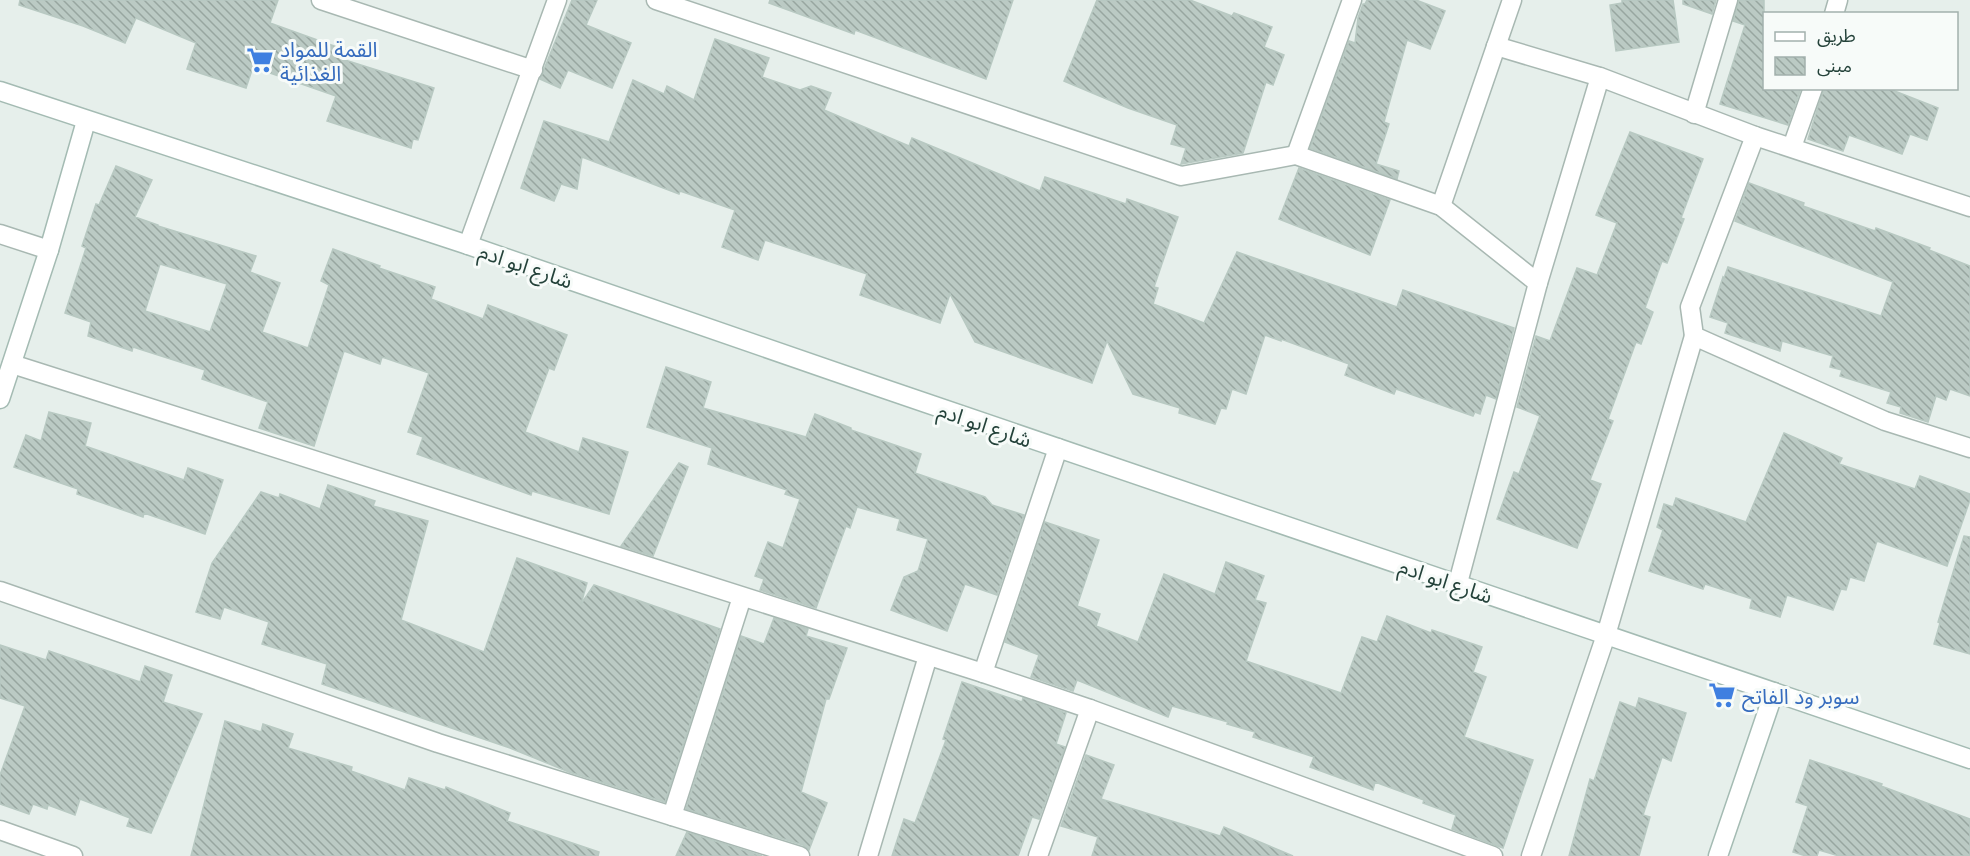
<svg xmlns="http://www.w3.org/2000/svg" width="1970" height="856" viewBox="0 0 1970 856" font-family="Lato,'Noto Sans Arabic',sans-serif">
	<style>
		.building { fill: url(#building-back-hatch); stroke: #b8c9c2; stroke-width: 1.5; fill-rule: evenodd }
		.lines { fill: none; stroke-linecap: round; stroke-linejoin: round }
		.street-casing { stroke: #a8b8b2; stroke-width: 21 }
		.secondary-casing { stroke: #a4bbb3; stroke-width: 21 }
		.street { stroke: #fff; stroke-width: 18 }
		.secondary { stroke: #fff; stroke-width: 18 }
		.labels { text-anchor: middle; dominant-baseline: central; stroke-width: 6; stroke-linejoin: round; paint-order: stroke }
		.shop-label { font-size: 21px; fill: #366cbe; stroke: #f7fbf9; text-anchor: start }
		.street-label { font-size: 21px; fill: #24423a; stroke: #f7fbf9 }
	</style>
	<defs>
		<pattern id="building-back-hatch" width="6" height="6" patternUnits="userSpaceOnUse" patternTransform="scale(1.5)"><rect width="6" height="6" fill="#bbcac4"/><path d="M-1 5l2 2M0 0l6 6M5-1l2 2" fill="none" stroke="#98a6a0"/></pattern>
	</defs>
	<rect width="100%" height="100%" fill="#e6efeb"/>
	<g class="building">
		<polygon points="20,0 278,0 270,23 348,51 345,60 434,88 418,140 413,139 411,148 327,121 336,96 253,67 246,88 187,69 196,43 136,18 125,43 83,26 19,5"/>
		<polygon points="572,0 597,0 586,25 631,43 612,88 568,70 560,88 540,79"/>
		<polygon points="770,0 1013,0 986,79 855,30 854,34 769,3"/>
		<polygon points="1097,0 1190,0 1232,16 1234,13 1272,27 1264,47 1284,55 1273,85 1266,82 1243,153 1181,164 1186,148 1171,144 1177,125 1128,108 1064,81"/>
		<polygon points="1367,0 1416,0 1445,11 1430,49 1407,40 1384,122 1389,124 1376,164 1399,171 1397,179 1310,148 1349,41 1355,43 1358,18 1363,4 1365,4"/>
		<polygon points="1622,0 1673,0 1679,42 1616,51 1610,5 1622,3"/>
		<polygon points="1683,0 1716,0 1712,14 1683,4"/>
		<polygon points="1739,0 1764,0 1764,88 1801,88 1788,125 1720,104 1745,25 1733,21"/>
		<polygon points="715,39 769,58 762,77 800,90 811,86 831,93 824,110 909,146 912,138 1040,191 1045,177 1126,204 1127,199 1178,217 1154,287 1158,288 1153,304 1204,323 1237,252 1397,307 1403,290 1514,328 1496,399 1486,395 1480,414 1475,412 1473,416 1396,389 1394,394 1345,375 1349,364 1281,339 1281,341 1265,335 1246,394 1232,389 1226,409 1221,408 1215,424 1179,413 1180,408 1133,394 1107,341 1092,383 975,342 950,294 940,323 860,295 867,274 765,240 758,260 722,247 735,210 680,191 679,194 582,157 577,189 561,184 554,201 521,188 544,121 609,142 633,80 664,94 667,86 694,100"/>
		<polygon points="1824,88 1887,88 1938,108 1927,140 1910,134 1902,154 1849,135 1843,151 1808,139"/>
		<polygon points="1630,132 1703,159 1681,218 1684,219 1667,263 1662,261 1645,308 1653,312 1641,344 1636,342 1608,419 1613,421 1590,480 1601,484 1577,548 1497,519 1514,472 1519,474 1540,416 1517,407 1536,336 1550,341 1577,268 1597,275 1617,223 1596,215"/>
		<path d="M 116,166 L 152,180 L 135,217 L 158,225 L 158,226 L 256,256 L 250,272 L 280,283 L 262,332 L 308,348 L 329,285 L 321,281 L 333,249 L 380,266 L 379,268 L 435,287 L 431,299 L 483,319 L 488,305 L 567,335 L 554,370 L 549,368 L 525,432 L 579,452 L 583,438 L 628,452 L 609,514 L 532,491 L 531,495 L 417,454 L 423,437 L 408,432 L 429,373 L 382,357 L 380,364 L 344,351 L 314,446 L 259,428 L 268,402 L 202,379 L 205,370 L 133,347 L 132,351 L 88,336 L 91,322 L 65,313 L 86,248 L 82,246 L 96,204 L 99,205 ZM 160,264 L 227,284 L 210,332 L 145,311 Z"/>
		<polygon points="1299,168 1390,200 1370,255 1279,219"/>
		<polygon points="1749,183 1804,203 1803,206 1875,231 1876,228 1930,248 1929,250 1970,266 1970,396 1950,389 1946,400 1936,396 1928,422 1900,413 1901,407 1887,403 1891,392 1840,376 1842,370 1830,367 1833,356 1782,341 1780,351 1725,333 1728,323 1710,317 1723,277 1724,278 1728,267 1881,316 1893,282 1735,221"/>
		<polygon points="666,367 711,382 703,408 806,437 815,414 851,428 851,430 921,454 915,473 985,497 992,505 1024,515 997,595 965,584 947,631 891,610 904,577 918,571 928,539 897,530 900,519 857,507 850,528 846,526 816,608 760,590 764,579 755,576 768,542 783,548 800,499 785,494 787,490 708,464 712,448 647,427"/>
		<polygon points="49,412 91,423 85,446 184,480 188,468 223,480 205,534 144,513 143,517 77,494 78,489 14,467 26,435 41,441"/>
		<polygon points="1784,433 1842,458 1839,464 1915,489 1920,476 1970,494 1970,500 1947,566 1877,541 1864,581 1850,577 1846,590 1841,589 1833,610 1787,595 1780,617 1750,608 1752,599 1705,584 1703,589 1649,571 1663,530 1657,527 1664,504 1673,507 1676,498 1746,522"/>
		<polygon points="679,463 688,467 653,556 621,546"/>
		<polygon points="328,485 375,501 373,506 428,521 401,620 484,652 517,558 587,583 581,604 594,585 720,629 665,802 569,772 510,748 322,684 327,664 262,644 269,622 224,607 220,619 196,612 212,563 261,492 279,498 280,494 320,509"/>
		<polygon points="1045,522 1099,540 1077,606 1100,614 1096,626 1138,642 1164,574 1215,594 1226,562 1264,576 1255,600 1266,603 1246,661 1341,693 1362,637 1377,642 1387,616 1431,633 1432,630 1482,647 1473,672 1486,677 1464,737 1533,760 1503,848 1452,829 1456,815 1423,803 1424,800 1375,782 1373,790 1310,767 1314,757 1253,737 1255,732 1227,724 1228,722 1172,706 1168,717 1077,680 1073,691 1031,677 1039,655 1005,642"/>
		<polygon points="1964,536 1970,537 1970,654 1934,644 1940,623 1938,622"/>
		<polygon points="774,618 808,629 806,636 847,648 829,699 826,699 801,792 827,803 809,850 803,845 686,809 741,636 764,644"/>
		<polygon points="0,645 46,660 49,651 140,682 145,666 172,675 163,702 202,714 151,833 127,826 130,818 80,799 75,815 48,805 47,809 33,804 29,814 0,804 0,775 25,706 0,698"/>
		<polygon points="962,682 1022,702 1023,698 1066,713 1056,744 1065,747 1039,819 1032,817 1018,856 892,856 904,819 915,823 946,740 943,739"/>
		<polygon points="1639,698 1686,713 1671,761 1662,757 1643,815 1650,817 1639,856 1569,856 1590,779 1594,781 1620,702 1636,708"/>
		<polygon points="225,721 261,732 263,724 293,734 288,748 352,767 351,771 405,790 409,778 445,790 446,787 510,813 507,821 599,852 598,856 191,856"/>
		<polygon points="1086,755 1114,765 1101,799 1220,836 1224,827 1293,856 1092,856 1098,837 1061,826"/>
		<polygon points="1810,760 1882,784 1881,786 1970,819 1970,856 1839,856 1819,850 1817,856 1806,856 1793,852 1808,806 1796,802"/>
		<polygon points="687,832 762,856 676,856"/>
	</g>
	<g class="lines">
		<defs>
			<g id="street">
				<polyline points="321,0 533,70"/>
				<polyline points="656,0 1181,176 1296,155 1441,206 1538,283"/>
				<polyline points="1834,14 1838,0"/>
				<polyline points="1496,46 1600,77 1755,136 1970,207"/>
				<polyline points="1694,114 1728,0"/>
				<polyline points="1755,136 1690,307 1694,336 1885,421 1970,448"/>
				<polyline points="1792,147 1813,88"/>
				<polyline points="1296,155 1352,0"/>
				<polyline points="1441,206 1512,0"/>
				<polyline points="0,234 49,250"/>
				<polyline points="468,245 557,0"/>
				<polyline points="12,364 983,673 1090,709 1493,856"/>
				<polyline points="1458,583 1538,283 1600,77"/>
				<polyline points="0,591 438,743 800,856"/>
				<polyline points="983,673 1058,448"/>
				<polyline points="672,816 742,597"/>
				<polyline points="0,830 73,856"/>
				<polyline points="868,856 928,656"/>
				<polyline points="1038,856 1090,709"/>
				<polyline points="1531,856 1606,635 1694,336"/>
			</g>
			<g id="secondary">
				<polyline points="0,91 468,245 882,388 1970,759"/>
				<polyline points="0,399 49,250 86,121"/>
				<polyline points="1718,856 1774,692"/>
			</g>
		</defs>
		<use href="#street" class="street-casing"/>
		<use href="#secondary" class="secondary-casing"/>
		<use href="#street" class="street"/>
		<use href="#secondary" class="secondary"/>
	</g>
	<defs>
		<symbol id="supermarket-bare" viewBox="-9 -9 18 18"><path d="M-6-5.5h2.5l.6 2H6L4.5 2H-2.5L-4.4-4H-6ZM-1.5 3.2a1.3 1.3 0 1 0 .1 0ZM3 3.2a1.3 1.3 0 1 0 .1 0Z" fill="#3f7fe0" stroke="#f7fbf9" stroke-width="2.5" paint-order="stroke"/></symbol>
	</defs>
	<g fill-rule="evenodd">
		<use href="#supermarket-bare" x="241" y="41" width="38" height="38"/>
		<use href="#supermarket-bare" x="1703" y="676" width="38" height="38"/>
	</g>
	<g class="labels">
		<g class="shop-label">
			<text x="280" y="48">القمة للمواد<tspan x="280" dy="24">الغذائية</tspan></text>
			<text x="1742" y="695">سوبر ود الفاتح</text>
		</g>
		<g class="street-label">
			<text transform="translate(526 265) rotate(19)">شارع ابو ادم</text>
			<text transform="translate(985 424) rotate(19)">شارع ابو ادم</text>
			<text transform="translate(1446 580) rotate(19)">شارع ابو ادم</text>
		</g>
	</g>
	<rect x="1763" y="12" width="195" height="78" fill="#f7fbf9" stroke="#a3b1ad" stroke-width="1.5"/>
	<rect x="1775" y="32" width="30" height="9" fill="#ffffff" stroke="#a3b1ad" stroke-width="1.5"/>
	<text x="1817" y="42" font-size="18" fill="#24423a">طريق</text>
	<rect x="1775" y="57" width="30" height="18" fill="url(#building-back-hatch)" stroke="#a3b1ad" stroke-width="1.5"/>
	<text x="1817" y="72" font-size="18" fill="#24423a">مبنى</text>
</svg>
